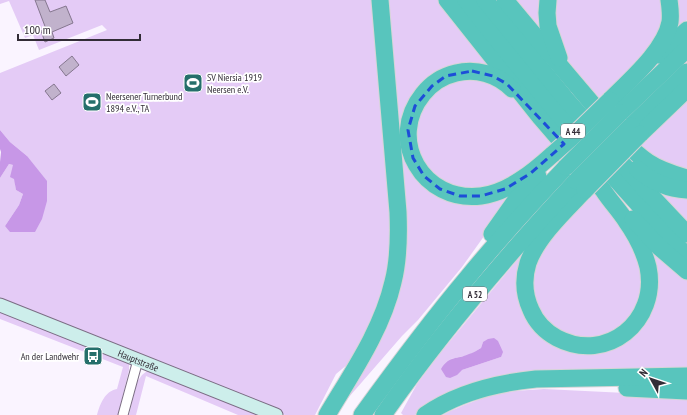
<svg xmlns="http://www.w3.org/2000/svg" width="687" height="415" viewBox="0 0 687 415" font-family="'PT Sans Narrow',sans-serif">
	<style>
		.green { fill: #e4cbf6; fill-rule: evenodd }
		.water { fill: #c797e7 }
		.building { fill: #c1b2cc; stroke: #85778f }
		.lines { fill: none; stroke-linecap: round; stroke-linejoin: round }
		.street-casing { stroke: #7b6d84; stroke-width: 11 }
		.secondary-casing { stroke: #7b6d84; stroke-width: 15 }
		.highway-casing { stroke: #d6d5d7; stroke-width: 19 }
		.street { stroke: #fff; stroke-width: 9 }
		.secondary { stroke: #cdeeeb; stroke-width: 13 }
		.highway { stroke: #58c5bd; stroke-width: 17 }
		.highway-bridge-casing { stroke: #d6d5d7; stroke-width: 19; stroke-linecap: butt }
		.highway-bridge { stroke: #58c5bd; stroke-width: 17 }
		.marked { fill: none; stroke: #1d4ed8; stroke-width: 3; stroke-dasharray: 8 5; stroke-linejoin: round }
		.labels { text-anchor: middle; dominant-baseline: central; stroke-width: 3.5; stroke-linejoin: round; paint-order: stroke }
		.shield { fill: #fff; stroke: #706b72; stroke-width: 1 }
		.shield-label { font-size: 9px; font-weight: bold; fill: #322c36 }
		.poi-label { font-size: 10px; fill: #322c36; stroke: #fff; text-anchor: start }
		.street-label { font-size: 10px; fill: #322c36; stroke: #fff }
	</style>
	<rect width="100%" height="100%" fill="#faf4ff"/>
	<g class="green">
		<polygon points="0,0 375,0 391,227 389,253 386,279 378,306 369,327 348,364 336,374 315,415 285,415 0,302 0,178 9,164 13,165 16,190 23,194 19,205 5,226 35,232 27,156 10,142 0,130 0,73 107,30 102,25 39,50 33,35 25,38 9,1 0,4"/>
		<polygon points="385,0 439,0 498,75 445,73 405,130 434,190 515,188 487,232 462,267 418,320 402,336 342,405 399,282"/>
		<polygon points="514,0 687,0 687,20 596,100"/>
		<polygon points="474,78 489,82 515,98 554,145 507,180 488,187 471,190 441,182 423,162 417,146 416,130 419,115 427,101 437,90 450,82"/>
		<polygon points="687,96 687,170 666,164 638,146"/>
		<polygon points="654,186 687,194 687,221"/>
		<polygon points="594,191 618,219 636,254 641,268 641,295 628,321 607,336 586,339 569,336 552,326 542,317 535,303 531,285 533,268 546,243"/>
		<path d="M 541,231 L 525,307 L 577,349 L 645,314 L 639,236 L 687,277 L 687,371 L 536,375 L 426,407 L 415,415 L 403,415 L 401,413 L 417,384 L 436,358 ZM 483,342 L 501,357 L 462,370 L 451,359 L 469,355 L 481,348 Z"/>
		<path d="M 0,311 L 126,361 L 129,364 L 129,370 L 118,415 L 97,415 C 100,404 105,391 117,389 L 123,367 L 0,319 Z"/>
		<polygon points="147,371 152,371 260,415 238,415 146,376 136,415 129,415 137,382 142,375"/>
		<path d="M 544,389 L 687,396 L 687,415 L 443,415 C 466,403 490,395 515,391 C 524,390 534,390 544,389 Z"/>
	</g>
	<g class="water">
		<polygon points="0,130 10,142 27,156 47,181 47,201 42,219 35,232 10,232 5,226 19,205 23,194 16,190 14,179 10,177 13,165 9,164 0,178 0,162 1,152 0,149"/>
		<path d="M 494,338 L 498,341 L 503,352 L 501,357 L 462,370 L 457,375 L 450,378 L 446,377 L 441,369 C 450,355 456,360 469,354 C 473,353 477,350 481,348 L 483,342 L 488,339 Z"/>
	</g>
	<g class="building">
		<polygon points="35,0 45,0 50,12 66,6 73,23 52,32 54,38 45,42 41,31 46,29"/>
		<polygon points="72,56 79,65 66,76 59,67"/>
		<polygon points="54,84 61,93 52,100 45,91"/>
	</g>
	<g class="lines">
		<defs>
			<polyline id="street" points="123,415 138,360"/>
			<g id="secondary">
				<path id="s1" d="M 0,305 L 276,415"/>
			</g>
			<g id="highway">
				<path d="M 447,0 L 540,117 L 603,190 C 610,201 619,210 626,221 C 636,235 644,251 648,267 C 659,321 607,364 557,338 C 546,332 536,322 531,310 C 524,295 523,279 528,263 C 537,237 566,210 585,190"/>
				<path d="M 466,0 C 535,89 609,175 687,256"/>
				<polyline points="485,0 565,98 642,186 687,234"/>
				<path d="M 505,0 C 535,36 565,72 595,107 C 611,126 627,148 648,162 C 660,170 673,174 687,178"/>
				<polyline points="548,0 547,13 548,26 559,58"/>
				<polyline points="659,55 687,30"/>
				<path d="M 512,89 C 497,74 476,68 456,73 C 443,76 431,84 423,94 C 386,140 423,203 481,196 C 509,192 533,172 553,154"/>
				<path d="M 610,100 C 630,80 665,50 670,22 C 671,15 670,7 669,0"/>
				<polyline points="620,113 687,49"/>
				<polyline points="631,126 687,72"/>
				<polyline points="640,134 687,89"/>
				<path d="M 637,169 C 652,182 667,189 687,190"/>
				<polyline points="633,219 659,247 687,271"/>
				<polyline points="492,234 516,200 538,176"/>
				<polyline points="627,388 687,391"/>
				<path d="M 327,415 C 352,373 382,330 393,282 C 399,259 399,236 398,212 L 380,0"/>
				<path d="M 362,415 C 396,368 431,321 468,277 C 499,239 532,203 566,167"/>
				<path d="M 383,415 C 441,332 507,255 576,181"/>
				<path d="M 425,415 C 458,392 497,383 536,379 L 687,376"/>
			</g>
		</defs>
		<use href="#street" class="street-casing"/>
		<use href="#secondary" class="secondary-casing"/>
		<use href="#highway" class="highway-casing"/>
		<use href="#street" class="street"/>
		<use href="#secondary" class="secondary"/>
		<use href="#highway" class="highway"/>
		<defs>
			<g id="highway-bridge">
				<polyline points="553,154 571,138 610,100"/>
				<polyline points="566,167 620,113"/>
				<polyline points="576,181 631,126"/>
				<polyline points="585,190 640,134"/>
			</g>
		</defs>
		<use href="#highway-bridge" class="highway-bridge-casing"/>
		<use href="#highway-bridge" class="highway-bridge"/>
	</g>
	<path class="marked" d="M 472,71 L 493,76 L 507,84 L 564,144 L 531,173 L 505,189 L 481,196 L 460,196 L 440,189 L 424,176 L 413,158 L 408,130 L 415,106 L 432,86 L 446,76 Z"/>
	<defs>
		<symbol id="stadium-square" viewBox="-11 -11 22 22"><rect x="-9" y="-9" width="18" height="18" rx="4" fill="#256f6b" stroke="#fff"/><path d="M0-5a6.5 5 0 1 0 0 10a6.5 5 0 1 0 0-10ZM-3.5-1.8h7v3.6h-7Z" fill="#fff"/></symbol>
		<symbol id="bus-square" viewBox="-11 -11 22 22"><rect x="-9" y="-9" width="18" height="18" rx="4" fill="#256f6b" stroke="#fff"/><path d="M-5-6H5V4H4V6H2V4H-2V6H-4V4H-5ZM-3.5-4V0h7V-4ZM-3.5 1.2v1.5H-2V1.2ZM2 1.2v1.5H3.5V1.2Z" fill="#fff"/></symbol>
	</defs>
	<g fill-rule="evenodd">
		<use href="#stadium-square" x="182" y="72" width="22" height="22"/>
		<use href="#stadium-square" x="81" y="91" width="22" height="22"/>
		<use href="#bus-square" x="82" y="345" width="22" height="22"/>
	</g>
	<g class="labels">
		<g class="shield">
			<rect x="561" y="124" width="24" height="14" rx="3"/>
			<rect x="463" y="287" width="24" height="14" rx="3"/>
		</g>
		<g class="shield-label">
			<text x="573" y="131">A 44</text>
			<text x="475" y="294">A 52</text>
		</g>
		<g class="poi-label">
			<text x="207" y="77">SV Niersia 1919<tspan x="207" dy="12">Neersen e.V.</tspan></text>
			<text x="106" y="96">Neersener Turnerbund<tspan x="106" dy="12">1894 e.V., TA</tspan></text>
			<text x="79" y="356" text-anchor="end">An der Landwehr</text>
		</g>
		<g class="street-label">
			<text stroke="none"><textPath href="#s1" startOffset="149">Hauptstraße</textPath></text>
		</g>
	</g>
	<g transform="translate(651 379) rotate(310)" stroke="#ffffff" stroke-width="3" paint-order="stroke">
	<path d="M0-3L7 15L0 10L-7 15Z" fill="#322c36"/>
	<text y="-6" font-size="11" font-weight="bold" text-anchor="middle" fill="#322c36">N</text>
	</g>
	<path d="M18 34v6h122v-6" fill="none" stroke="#322c36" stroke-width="2"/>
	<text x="24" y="34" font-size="12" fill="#322c36" stroke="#ffffff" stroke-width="3" paint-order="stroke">100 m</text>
</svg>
